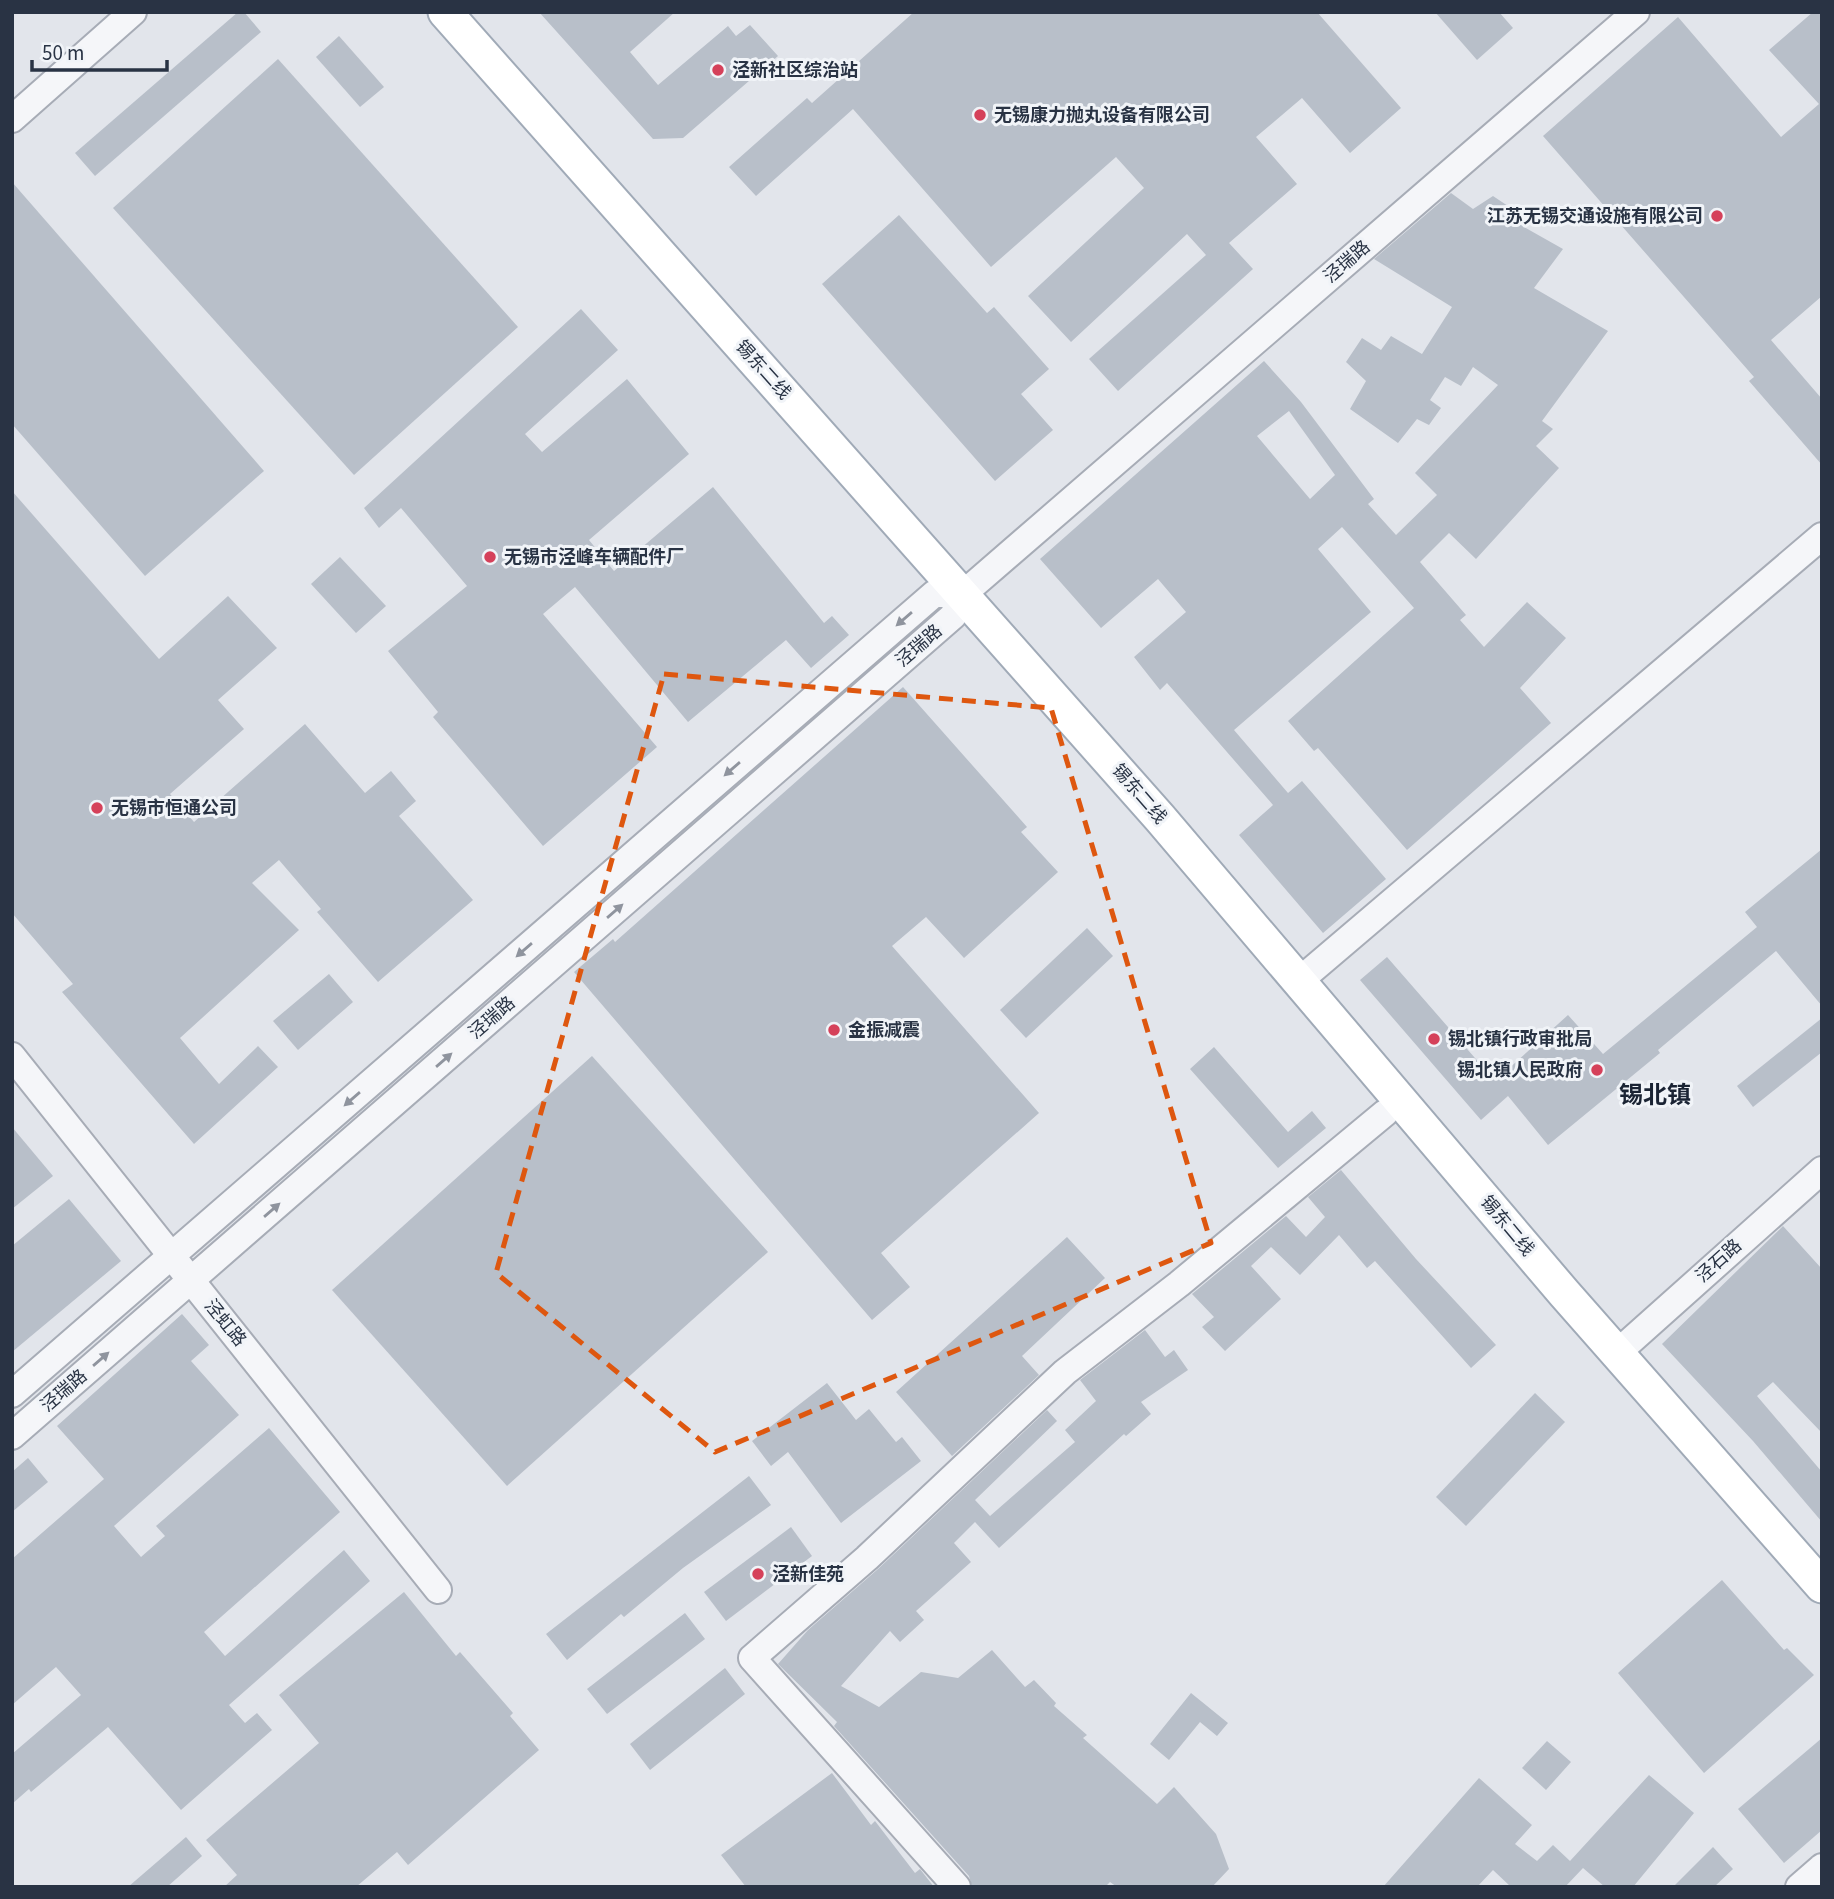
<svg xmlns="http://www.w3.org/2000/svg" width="1834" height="1899" viewBox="0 0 1834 1899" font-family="'Source Sans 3','Noto Sans SC',sans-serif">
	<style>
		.building { fill: #b8bfc9; fill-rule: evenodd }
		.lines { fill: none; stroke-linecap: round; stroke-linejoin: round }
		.minor-casing { stroke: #a7acb6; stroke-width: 30 }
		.major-casing { stroke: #a0aab7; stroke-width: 37 }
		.minor { stroke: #f5f6f9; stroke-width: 26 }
		.major { stroke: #fff; stroke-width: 33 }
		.oneway { fill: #8f949e }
		.marked { fill: none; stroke: #de570f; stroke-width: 5; stroke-dasharray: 14 9; stroke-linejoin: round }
		.poi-dot { fill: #d5415a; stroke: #f1f4f8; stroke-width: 2.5 }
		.labels { text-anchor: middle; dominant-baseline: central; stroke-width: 6; stroke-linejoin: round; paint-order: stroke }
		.poi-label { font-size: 18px; font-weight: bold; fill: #293344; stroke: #f1f4f8; text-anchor: start }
		.street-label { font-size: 18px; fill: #293344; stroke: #f1f4f8 }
		.district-label { font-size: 24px; font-weight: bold; fill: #1b2434; stroke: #f1f4f8 }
	</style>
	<rect width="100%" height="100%" fill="#e2e5eb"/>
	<g class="building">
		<polygon points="238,12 244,12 261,32 95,176 75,153"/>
		<polygon points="539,12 675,12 630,52 658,85 728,26 736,36 750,25 778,56 683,138 653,139"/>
		<polygon points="914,12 1317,12 1401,108 1350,153 1302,98 1256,137 1297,184 1229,243 1253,269 1118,391 1089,359 1206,255 1187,234 1071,342 1028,296 1144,188 1116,157 991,267 853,109 756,196 729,167 807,98 812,103"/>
		<polygon points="1435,12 1499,12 1513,28 1477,60"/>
		<polygon points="1813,12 1822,12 1822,296 1771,340 1822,399 1822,465 1749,381 1754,377 1543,136 1678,17 1781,137 1819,104 1769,50"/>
		<polygon points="339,36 384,87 360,107 316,57"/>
		<polygon points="278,59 518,327 354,475 113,208"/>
		<polygon points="12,182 264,471 145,576 12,424"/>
		<path d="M 1451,193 L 1473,209 L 1493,196 L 1508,206 L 1501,214 L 1563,249 L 1534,288 L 1608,331 L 1542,421 L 1553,429 L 1536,446 L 1559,468 L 1476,559 L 1449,533 L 1420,562 L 1466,615 L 1460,620 L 1484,647 L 1527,602 L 1566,638 L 1520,688 L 1551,723 L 1407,850 L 1318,748 L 1314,751 L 1288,721 L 1414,608 L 1342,527 L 1318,549 L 1371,612 L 1234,730 L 1288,793 L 1302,781 L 1386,879 L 1323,933 L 1239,835 L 1273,805 L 1167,683 L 1160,690 L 1134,657 L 1186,612 L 1158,579 L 1101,628 L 1040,559 L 1264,361 L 1301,402 L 1374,499 L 1368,504 L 1396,535 L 1437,495 L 1415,473 L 1498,385 L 1473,367 L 1461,386 L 1445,377 L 1430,400 L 1441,408 L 1429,425 L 1417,419 L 1398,443 L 1350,409 L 1366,381 L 1346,362 L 1362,338 L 1381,350 L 1391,336 L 1422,354 L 1452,307 L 1374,259 ZM 1289,411 L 1335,475 L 1310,499 L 1257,436 Z"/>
		<polygon points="899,215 987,313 994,307 1049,369 1021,394 1053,430 995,481 822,284"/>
		<polygon points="581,309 618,350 525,434 542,452 627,379 689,454 589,540 614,571 713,487 824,623 832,616 849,635 811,668 786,640 688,722 575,587 543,614 657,747 543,846 433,717 438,712 388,651 467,586 401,508 379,528 364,508"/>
		<polygon points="12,491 159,659 228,596 277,648 218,700 244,729 170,794 194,822 305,724 365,793 391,771 416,801 399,816 473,900 378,982 317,912 321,909 279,860 252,883 299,930 180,1038 219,1084 258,1046 278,1067 194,1144 62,992 73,984 12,913"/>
		<polygon points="340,557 386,606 356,633 311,584"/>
		<polygon points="903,687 1027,827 1021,832 1058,872 964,958 926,917 892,946 1039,1113 881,1253 910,1287 872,1320 574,972 613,939 615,942"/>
		<polygon points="1822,849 1822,1006 1776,951 1658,1050 1660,1053 1548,1145 1508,1096 1481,1120 1360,980 1387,957 1495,1081 1568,1015 1603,1054 1757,927 1745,912"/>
		<polygon points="1087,928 1113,956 1026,1038 1000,1010"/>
		<polygon points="329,974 353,1002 298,1050 273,1021"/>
		<polygon points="1822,1018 1822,1052 1753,1107 1737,1086"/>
		<polygon points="1214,1047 1288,1132 1312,1111 1326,1128 1278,1168 1190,1069"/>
		<polygon points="592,1056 768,1252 507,1486 332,1290"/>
		<polygon points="12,1127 53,1176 12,1209"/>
		<polygon points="1341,1170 1416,1259 1496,1345 1471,1368 1375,1261 1367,1268 1339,1235 1300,1275 1271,1247 1251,1266 1281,1299 1225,1351 1202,1327 1214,1317 1192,1294 1286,1216 1306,1237 1325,1217 1308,1197"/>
		<polygon points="69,1199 121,1261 12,1352 12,1246"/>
		<polygon points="1783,1226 1822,1269 1822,1433 1773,1382 1757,1396 1822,1472 1822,1522 1753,1441 1662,1344"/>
		<polygon points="1067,1237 1105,1278 1022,1356 1039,1375 952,1456 896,1392"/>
		<polygon points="182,1314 209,1345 191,1361 239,1415 114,1526 141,1557 165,1536 156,1526 269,1428 340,1512 204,1632 225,1656 344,1550 370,1581 229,1705 245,1723 257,1713 272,1730 181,1810 108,1727 31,1792 29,1789 12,1804 12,1754 81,1695 56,1667 12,1705 12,1559 104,1479 57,1426"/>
		<polygon points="1145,1330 1165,1357 1174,1350 1188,1370 1141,1402 1151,1414 1126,1436 1124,1434 999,1548 975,1522 954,1543 971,1562 916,1611 924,1620 900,1642 890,1631 841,1686 879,1707 921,1672 958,1678 992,1650 1025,1687 1034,1680 1056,1703 1054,1706 1087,1735 1083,1738 1157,1804 1174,1787 1216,1834 1229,1869 1212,1887 1117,1887 1110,1882 1105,1887 972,1887 969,1876 834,1726 837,1722 778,1664 808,1630 878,1569 1047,1410 1057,1421 975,1500 990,1516 1075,1442 1065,1430 1096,1401 1080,1380"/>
		<polygon points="827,1383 856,1420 869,1409 896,1442 902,1437 921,1461 841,1523 788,1452 771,1466 752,1441"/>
		<polygon points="1535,1393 1565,1422 1466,1526 1436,1497"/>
		<polygon points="28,1458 48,1482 12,1512 12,1472"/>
		<polygon points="749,1476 771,1505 683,1568 624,1617 621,1614 567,1660 546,1634"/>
		<polygon points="791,1527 812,1556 726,1621 704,1592"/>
		<polygon points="1722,1580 1784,1650 1787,1648 1814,1675 1704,1773 1618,1673"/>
		<polygon points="404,1592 456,1656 460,1652 513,1713 510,1716 539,1750 408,1865 397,1852 356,1887 224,1887 237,1875 206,1840 319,1743 279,1695"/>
		<polygon points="685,1613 705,1639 607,1714 587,1689"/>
		<polygon points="725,1668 745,1694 650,1770 630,1744"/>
		<polygon points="1191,1693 1228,1723 1217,1736 1200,1722 1169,1760 1150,1744"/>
		<polygon points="1822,1738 1822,1830 1784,1863 1738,1809"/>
		<polygon points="1547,1741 1571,1762 1546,1790 1522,1768"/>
		<polygon points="832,1773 871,1825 875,1821 915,1873 920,1869 934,1887 746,1887 721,1855"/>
		<polygon points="1649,1775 1694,1813 1633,1887 1605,1887 1583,1868 1565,1887 1511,1887 1493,1870 1477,1887 1383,1887 1479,1778 1532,1825 1515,1844 1537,1861 1553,1845 1570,1861"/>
		<polygon points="186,1837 202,1856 167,1887 128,1887"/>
		<polygon points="1713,1847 1733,1869 1714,1887 1673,1887"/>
	</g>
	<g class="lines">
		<defs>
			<g id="minor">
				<polyline points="12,119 133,12"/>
				<polyline points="1299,981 1822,536"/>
				<polyline points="12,1056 438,1590"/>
				<polyline points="1617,1353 1822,1170"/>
				<polyline points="12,1394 934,594 963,594"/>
				<polyline points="12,1436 953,616 963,594 1636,12"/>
				<polyline points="957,1887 752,1658 867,1558 1065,1372 1179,1284 1385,1113"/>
				<polyline points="1799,1887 1822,1867"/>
			</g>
			<polyline id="major" points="445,12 1160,818 1564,1293 1822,1586"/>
		</defs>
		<use href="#minor" class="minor-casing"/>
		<use href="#major" class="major-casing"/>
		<use href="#minor" class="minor"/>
		<use href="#major" class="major"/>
	</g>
	<defs><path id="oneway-solid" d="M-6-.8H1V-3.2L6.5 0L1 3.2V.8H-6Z" transform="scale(1.75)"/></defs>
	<g class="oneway">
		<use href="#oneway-solid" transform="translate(904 619) rotate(139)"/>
		<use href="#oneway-solid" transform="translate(732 769) rotate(139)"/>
		<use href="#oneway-solid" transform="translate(615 911) rotate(-41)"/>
		<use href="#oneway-solid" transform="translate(524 950) rotate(139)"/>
		<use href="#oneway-solid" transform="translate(444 1060) rotate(-41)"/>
		<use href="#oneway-solid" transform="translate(352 1099) rotate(139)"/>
		<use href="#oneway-solid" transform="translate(272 1210) rotate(-41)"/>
		<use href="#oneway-solid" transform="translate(101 1359) rotate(-41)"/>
	</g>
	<path class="marked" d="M 664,674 L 1051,708 L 1211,1243 L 715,1452 L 496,1273 Z"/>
	<g class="poi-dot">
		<circle cx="718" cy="70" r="7"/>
		<circle cx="980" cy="115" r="7"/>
		<circle cx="1717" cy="216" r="7"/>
		<circle cx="490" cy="557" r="7"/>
		<circle cx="97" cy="808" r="7"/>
		<circle cx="834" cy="1030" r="7"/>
		<circle cx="1434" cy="1039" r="7"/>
		<circle cx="1597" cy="1070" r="7"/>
		<circle cx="758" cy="1574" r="7"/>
	</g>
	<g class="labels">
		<g class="poi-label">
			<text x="732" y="70">泾新社区综治站</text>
			<text x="994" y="115">无锡康力抛丸设备有限公司</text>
			<text x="1703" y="216" text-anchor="end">江苏无锡交通设施有限公司</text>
			<text x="504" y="557">无锡市泾峰车辆配件厂</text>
			<text x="111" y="808">无锡市恒通公司</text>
			<text x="848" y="1030">金振减震</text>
			<text x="1448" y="1039">锡北镇行政审批局</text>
			<text x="1583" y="1070" text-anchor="end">锡北镇人民政府</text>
			<text x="772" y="1574">泾新佳苑</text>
		</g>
		<g class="street-label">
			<text transform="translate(1347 262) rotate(-41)">泾瑞路</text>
			<text transform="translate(763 370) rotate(48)">锡东二线</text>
			<text transform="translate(919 646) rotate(-41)">泾瑞路</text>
			<text transform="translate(1139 794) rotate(49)">锡东二线</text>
			<text transform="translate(492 1018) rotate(-41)">泾瑞路</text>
			<text transform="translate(1507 1226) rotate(50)">锡东二线</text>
			<text transform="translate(1719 1261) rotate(-42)">泾石路</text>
			<text transform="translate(225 1323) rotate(51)">泾虹路</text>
			<text transform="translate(64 1391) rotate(-41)">泾瑞路</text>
		</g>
		<g class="district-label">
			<text x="1655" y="1095">锡北镇</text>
		</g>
	</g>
	<rect width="1834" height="1899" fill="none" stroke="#293344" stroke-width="28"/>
	<path d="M32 60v10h135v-10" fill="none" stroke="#293344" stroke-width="3.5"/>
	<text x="42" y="60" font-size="21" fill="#293344" stroke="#f1f4f8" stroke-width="5" paint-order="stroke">50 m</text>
</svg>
